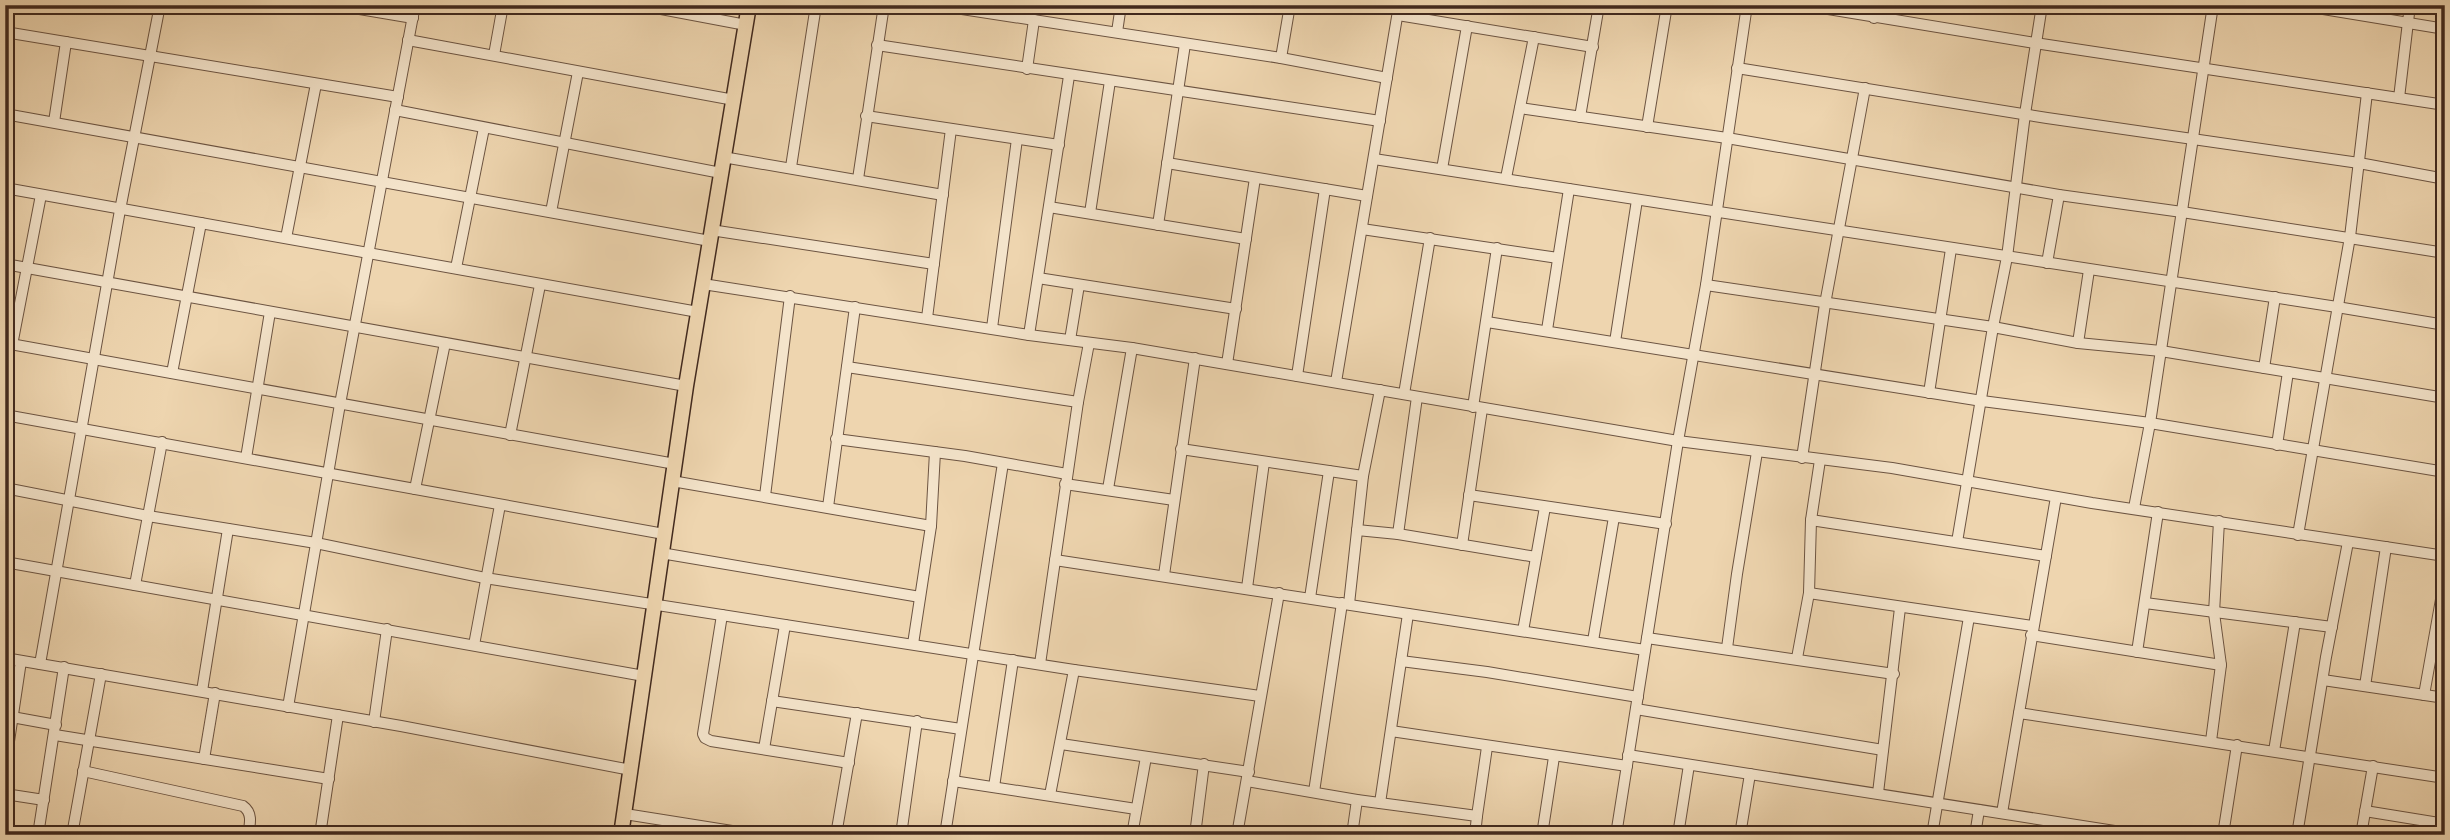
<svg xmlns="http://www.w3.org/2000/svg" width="2450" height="840" viewBox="0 0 2450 840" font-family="'IM FELL French Canon',serif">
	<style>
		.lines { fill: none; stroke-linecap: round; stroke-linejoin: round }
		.minor-casing { stroke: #6c5442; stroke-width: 12 }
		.highway-casing { stroke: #41291e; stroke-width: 17 }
		.minor { stroke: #f4e4cb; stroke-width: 10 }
		.highway { stroke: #eed5af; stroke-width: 14 }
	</style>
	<rect width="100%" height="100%" fill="#eed5af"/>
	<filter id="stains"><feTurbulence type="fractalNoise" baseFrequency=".00286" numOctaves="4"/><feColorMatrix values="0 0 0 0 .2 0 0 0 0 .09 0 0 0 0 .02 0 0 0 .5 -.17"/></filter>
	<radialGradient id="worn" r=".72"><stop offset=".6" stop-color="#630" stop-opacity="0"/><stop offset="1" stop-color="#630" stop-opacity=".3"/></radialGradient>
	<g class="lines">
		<defs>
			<g id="minor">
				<polyline points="336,5 413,18"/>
				<polyline points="640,5 746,25"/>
				<polyline points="936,5 1281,58 1387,78"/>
				<polyline points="1804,5 2035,43 2445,105"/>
				<polyline points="2299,5 2445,29"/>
				<polyline points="1398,15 1593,47"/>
				<polyline points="1874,18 1877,5"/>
				<polyline points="5,32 398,97"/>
				<polyline points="1117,32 1121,5"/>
				<polyline points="408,40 734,100"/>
				<polyline points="877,45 1380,121"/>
				<polyline points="494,55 503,5"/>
				<polyline points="1281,58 1290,5"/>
				<polyline points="1737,68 2047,118 2359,163 2445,179"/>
				<polyline points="1027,69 1034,20"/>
				<polyline points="2399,98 2410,5"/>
				<polyline points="1520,108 1727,138 2059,195 2182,212 2445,253"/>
				<polyline points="395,110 721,173"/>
				<polyline points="5,114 710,241"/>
				<polyline points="866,116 1059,145"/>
				<polyline points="1580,117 1599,5"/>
				<polyline points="54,122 66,42"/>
				<polyline points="1647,127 1667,5"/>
				<polyline points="723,157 943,195"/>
				<polyline points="1374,159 2337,307 2445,325"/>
				<polyline points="1167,163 1367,196"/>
				<polyline points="791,167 816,5"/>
				<polyline points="1442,169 1467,26"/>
				<polyline points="1506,178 1534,37"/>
				<polyline points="858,179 884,5"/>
				<polyline points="5,188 698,312"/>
				<polyline points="1049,207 1246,239"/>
				<polyline points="551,212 578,72"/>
				<polyline points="1090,213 1110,81"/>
				<polyline points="1158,225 1185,44"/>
				<polyline points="1362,229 1558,258"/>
				<polyline points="711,230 934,264"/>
				<polyline points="286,238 316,84"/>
				<polyline points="2047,263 2059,195"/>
				<polyline points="5,264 686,386"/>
				<polyline points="456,268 484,128"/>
				<polyline points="1038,278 1236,309"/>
				<polyline points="703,284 1029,335 1132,348 1678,441 1892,468 2092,503 2445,556"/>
				<polyline points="1706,285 1993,327 2078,343 2161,351 2445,398"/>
				<polyline points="927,318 951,129"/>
				<polyline points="1487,322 1982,401 2150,423 2445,472"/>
				<polyline points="992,328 1017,139"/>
				<polyline points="1547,330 1569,189"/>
				<polyline points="1029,335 1069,76"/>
				<polyline points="1070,340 1079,285"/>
				<polyline points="1615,342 1637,200"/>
				<polyline points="5,343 675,464"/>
				<polyline points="2078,343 2089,270"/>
				<polyline points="12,345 41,195"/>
				<polyline points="1227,364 1255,178"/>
				<polyline points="847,367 1078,402"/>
				<polyline points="2264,368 2275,297"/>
				<polyline points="172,373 201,223"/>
				<polyline points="1297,376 1325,189"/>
				<polyline points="1336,382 1399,5"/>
				<polyline points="1929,393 1951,249"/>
				<polyline points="1404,394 1430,238"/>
				<polyline points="1473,407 1497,248"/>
				<polyline points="5,415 664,534"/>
				<polyline points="510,435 540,285"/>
				<polyline points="836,439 965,456 1067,474"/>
				<polyline points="2277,445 2288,372"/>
				<polyline points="1181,449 1363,476"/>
				<polyline points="246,458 270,312"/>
				<polyline points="1802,458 1825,304 1865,88"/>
				<polyline points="672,481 931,526"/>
				<polyline points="1065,484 1174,500"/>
				<polyline points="5,488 148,516 316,543 485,578 1074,670 1260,696"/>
				<polyline points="415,489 445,343"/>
				<polyline points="1108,489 1132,348"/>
				<polyline points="1469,495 1666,524"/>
				<polyline points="765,496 790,296"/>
				<polyline points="2056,497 2019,713 2445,778"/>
				<polyline points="828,507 855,307"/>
				<polyline points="2134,508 2150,423 2213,5"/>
				<polyline points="1811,520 2046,556"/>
				<polyline points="1357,530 1398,534 1536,557"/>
				<polyline points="1398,534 1417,397"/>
				<polyline points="2298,535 2350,237 2367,93"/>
				<polyline points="1957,542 1993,327 2007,257 2025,114 2042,5"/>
				<polyline points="1462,545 1482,409"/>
				<polyline points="661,553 920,597"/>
				<polyline points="1055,560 1645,650"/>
				<polyline points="5,562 644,676"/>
				<polyline points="1164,575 1195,358"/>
				<polyline points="135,585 162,442"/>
				<polyline points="1247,588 1264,462"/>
				<polyline points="1809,593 2032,626"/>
				<polyline points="1310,598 1329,471"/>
				<polyline points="2145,603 2332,627"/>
				<polyline points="1349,604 1363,476 1380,390"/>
				<polyline points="722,615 703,734 705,738 711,741 849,763"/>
				<polyline points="1523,631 1545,507"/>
				<polyline points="2031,635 2221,665"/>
				<polyline points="1647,638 1894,674"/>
				<polyline points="1593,641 1614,517"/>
				<polyline points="913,644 931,526 935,452"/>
				<polyline points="474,645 500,505"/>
				<polyline points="1727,648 1737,574 1757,452"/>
				<polyline points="2137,652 2158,512"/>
				<polyline points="5,658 401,726 631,770"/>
				<polyline points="1797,658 1809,593 1811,520 1820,460"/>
				<polyline points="1401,661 1487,672 1638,697"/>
				<polyline points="40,664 120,210 160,5"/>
				<polyline points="1040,664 1078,402 1089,343"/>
				<polyline points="2323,680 2445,698"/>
				<polyline points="2365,686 2386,547"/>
				<polyline points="202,691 228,529"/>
				<polyline points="2424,695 2445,577"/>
				<polyline points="772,701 961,729"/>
				<polyline points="288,707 340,404 415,5"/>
				<polyline points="1636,709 1883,750"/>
				<polyline points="12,717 56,725"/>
				<polyline points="374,722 387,629"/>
				<polyline points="1391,731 1627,766"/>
				<polyline points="55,735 329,779"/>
				<polyline points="2211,741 2221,665 2214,613 2219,521"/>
				<polyline points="1061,744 1249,772"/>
				<polyline points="764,749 785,625"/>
				<polyline points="2274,751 2295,622"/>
				<polyline points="1628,755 2140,835"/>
				<polyline points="204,759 215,693"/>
				<polyline points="5,768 21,661"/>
				<path d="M 83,771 L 243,806 C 253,813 250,824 248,835"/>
				<polyline points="953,781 1136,809"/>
				<polyline points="1247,781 1357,800 1477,816 1475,835"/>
				<polyline points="994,787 1013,660"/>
				<polyline points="1314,792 1342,603"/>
				<polyline points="1878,793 1900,608"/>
				<polyline points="5,794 44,800"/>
				<polyline points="1050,795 1074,670"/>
				<polyline points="1380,803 1408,614"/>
				<polyline points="2365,811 2445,824"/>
				<polyline points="2002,813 2019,713"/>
				<polyline points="625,814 757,835"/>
				<polyline points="1477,816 1487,747"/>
				<polyline points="38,835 64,667"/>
				<polyline points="72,835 101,674"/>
				<polyline points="320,835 338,715"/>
				<polyline points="836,835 857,713"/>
				<polyline points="901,835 917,721"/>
				<polyline points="945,835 1003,463"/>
				<polyline points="1132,835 1146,757"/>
				<polyline points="1195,835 1204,764"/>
				<polyline points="1237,835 1279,593"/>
				<polyline points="1352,835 1357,800"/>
				<polyline points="1542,835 1554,757"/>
				<polyline points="1616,835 1678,441 1706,285 1747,5"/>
				<polyline points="1678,835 1689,765"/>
				<polyline points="1740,835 1750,774"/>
				<polyline points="1932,835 1969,617"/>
				<polyline points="1975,835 1979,810"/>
				<polyline points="2223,835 2237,745"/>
				<polyline points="2297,835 2326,657 2348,542"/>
				<polyline points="2361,835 2373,766"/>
			</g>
			<polyline id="highway" points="621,835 686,386 749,5"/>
		</defs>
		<use href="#minor" class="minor-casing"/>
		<use href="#highway" class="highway-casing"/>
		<use href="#minor" class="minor"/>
		<use href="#highway" class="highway"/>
	</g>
	<rect width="2450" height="840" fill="none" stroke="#eed5af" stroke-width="28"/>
	<rect x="7" y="7" width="2436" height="826" fill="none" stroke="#41291e" stroke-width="3.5"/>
	<rect x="14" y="14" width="2422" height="812" fill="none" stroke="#41291e" stroke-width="2"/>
	<rect width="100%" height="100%" filter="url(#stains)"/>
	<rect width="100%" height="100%" fill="url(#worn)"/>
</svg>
